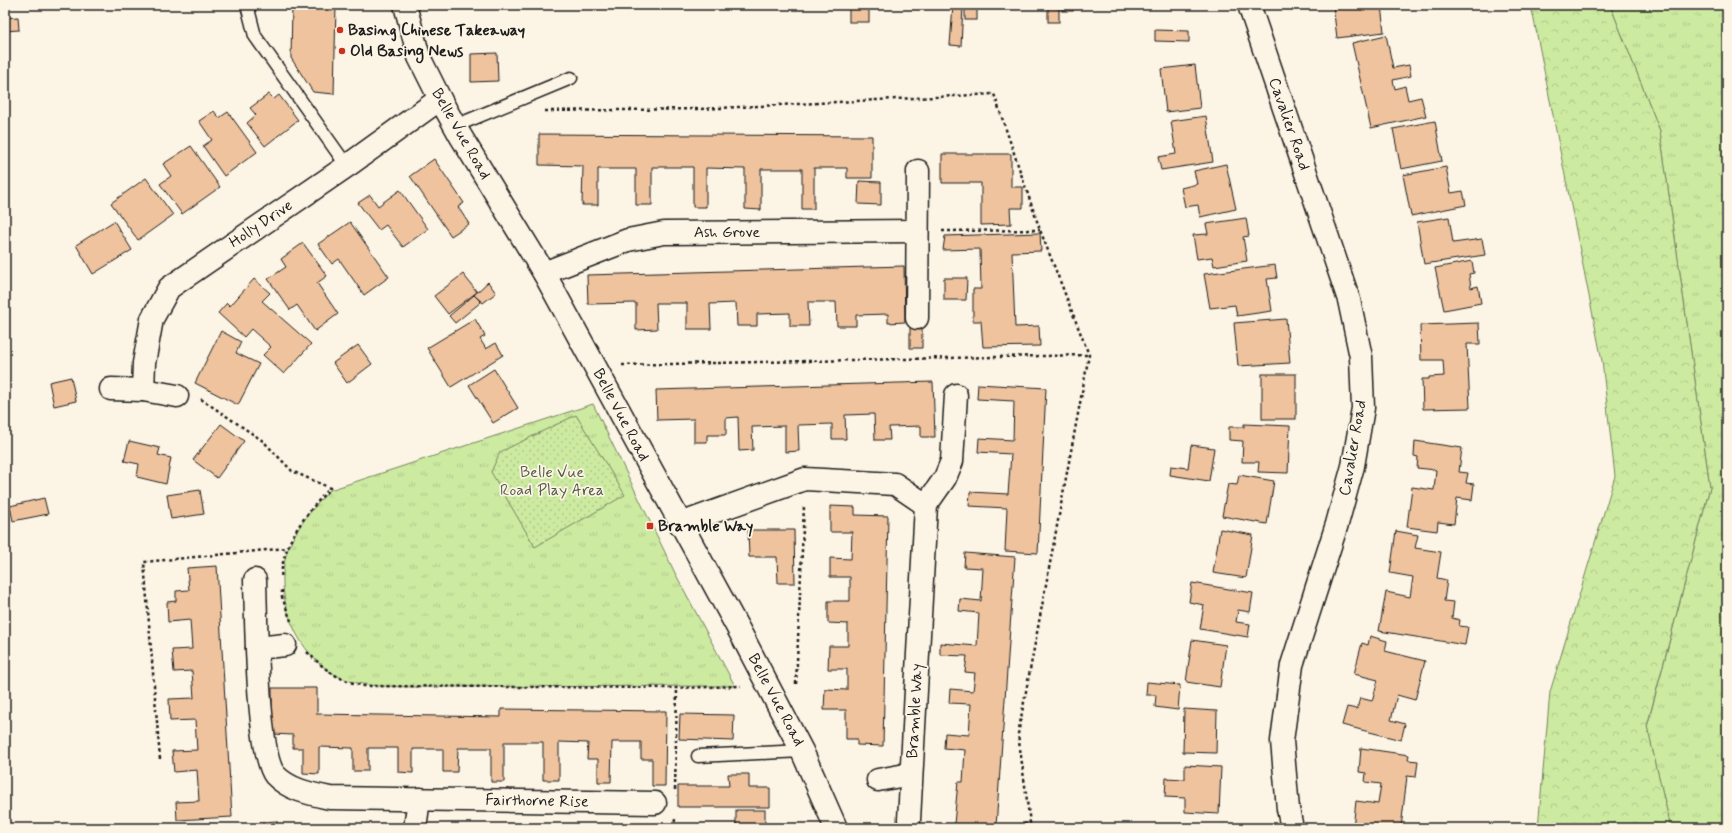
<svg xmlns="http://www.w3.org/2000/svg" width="1732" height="833" viewBox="0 0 1732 833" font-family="Mynerve,sans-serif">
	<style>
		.grass { fill: url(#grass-tufts); stroke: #74835e }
		.forest { fill: url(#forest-crowns); stroke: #74835e }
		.park { fill: url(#park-dots); stroke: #74835e }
		.building { fill: #efc39e; stroke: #1c1c1c }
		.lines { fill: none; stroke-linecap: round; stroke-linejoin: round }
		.lane-casing { stroke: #1c1c1c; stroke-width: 15 }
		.street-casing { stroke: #1c1c1c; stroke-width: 25 }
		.path { stroke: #1c1c1c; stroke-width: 2.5; stroke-dasharray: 3 3; stroke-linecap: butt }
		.lane { stroke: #fcf5e5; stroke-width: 12 }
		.street { stroke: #fcf5e5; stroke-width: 22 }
		.poi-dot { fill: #c8321e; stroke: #fcf5e5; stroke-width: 1.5 }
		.labels { text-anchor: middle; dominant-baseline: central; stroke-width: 3.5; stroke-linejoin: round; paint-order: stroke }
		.poi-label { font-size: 16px; font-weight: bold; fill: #1c1c1c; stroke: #fcf5e5; text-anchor: start }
		.street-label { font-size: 16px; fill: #1c1c1c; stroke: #fcf5e5 }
		.park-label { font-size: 16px; fill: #515a44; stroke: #fcf5e5 }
	</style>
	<defs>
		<pattern id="grass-tufts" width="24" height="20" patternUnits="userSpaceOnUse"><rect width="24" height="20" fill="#cdeaa1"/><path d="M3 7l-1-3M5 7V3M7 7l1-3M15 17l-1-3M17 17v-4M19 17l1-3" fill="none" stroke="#afc88a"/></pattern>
		<pattern id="forest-crowns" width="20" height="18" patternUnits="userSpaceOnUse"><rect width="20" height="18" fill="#cdeaa1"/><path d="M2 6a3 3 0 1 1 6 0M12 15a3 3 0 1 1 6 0" fill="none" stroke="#afc88a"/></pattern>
		<pattern id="park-dots" width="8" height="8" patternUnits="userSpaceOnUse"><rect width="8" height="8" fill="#cdeaa1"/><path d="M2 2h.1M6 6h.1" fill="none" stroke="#afc88a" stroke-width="1.8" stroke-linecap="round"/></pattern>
	</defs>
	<rect width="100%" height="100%" fill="#fcf5e5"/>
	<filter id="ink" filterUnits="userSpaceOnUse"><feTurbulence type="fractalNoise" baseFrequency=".025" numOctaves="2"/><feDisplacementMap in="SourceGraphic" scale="8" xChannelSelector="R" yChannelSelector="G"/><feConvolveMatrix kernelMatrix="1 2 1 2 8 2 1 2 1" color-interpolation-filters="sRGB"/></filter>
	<g filter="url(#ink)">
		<g class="grass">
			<polygon points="1610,5 1727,5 1727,828 1671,828 1647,727 1710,487 1660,131"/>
			<path d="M 593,404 L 675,573 L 735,686 L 416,687 C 394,686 369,688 347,680 C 298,663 271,596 288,549 C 297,526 314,507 330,490 Z"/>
		</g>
		<polygon class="forest" points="1531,5 1610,5 1660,131 1710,487 1647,726 1671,828 1538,828 1550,692 1615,476 1602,361"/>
		<polygon class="park" points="576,415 625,495 535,547 491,472 500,452"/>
		<g class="building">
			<polygon points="292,5 336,5 334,94 313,92 291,58"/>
			<rect x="849" y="5" width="20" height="17"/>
			<polygon points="953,5 963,5 961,46 950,45"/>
			<rect x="965" y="5" width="12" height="15"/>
			<rect x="1048" y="5" width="11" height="17"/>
			<rect x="1062" y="5" width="11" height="6"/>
			<polygon points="1333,5 1381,5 1384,32 1337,38"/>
			<polygon points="18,17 19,30 5,31 5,18"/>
			<polygon points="1155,30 1189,31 1189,42 1155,41"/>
			<polygon points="1386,35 1393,68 1409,65 1411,76 1393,80 1395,89 1405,86 1408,100 1421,97 1426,116 1371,128 1352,43"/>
			<polygon points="497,53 498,81 471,82 471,54"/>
			<polygon points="1195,65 1200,108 1166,112 1161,69"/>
			<polygon points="269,94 274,99 279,95 298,120 265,146 247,123 256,115 250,108"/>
			<polygon points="214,111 219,118 228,112 257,152 224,176 203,146 212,140 199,121"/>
			<polygon points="1206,116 1213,162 1161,170 1158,157 1176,154 1171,121"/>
			<polygon points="1435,121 1442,161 1401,169 1393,129"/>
			<polygon points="539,134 872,136 872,178 847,178 847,168 814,168 814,209 802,209 802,169 761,169 761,210 745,209 745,169 706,168 706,207 693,207 693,167 652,167 652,205 636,205 636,169 598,169 598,205 582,205 583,166 539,165"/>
			<polygon points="191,146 220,187 182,214 160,184 171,176 163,164"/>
			<polygon points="942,154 1011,154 1011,187 1023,187 1023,208 1010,208 1011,224 981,225 981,183 942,183"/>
			<polygon points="434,159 464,203 458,207 469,224 451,236 410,176"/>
			<polygon points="1226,164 1236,209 1200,217 1198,205 1185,207 1181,188 1197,184 1194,171"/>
			<polygon points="1446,167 1451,193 1463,191 1466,205 1411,216 1403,175"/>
			<polygon points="146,178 173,215 138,240 111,203"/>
			<polygon points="859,181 881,182 881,205 858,204"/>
			<polygon points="400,190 428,229 403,247 386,225 379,230 358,203 370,195 378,206"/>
			<polygon points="1449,217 1453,243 1482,239 1485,255 1424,264 1417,222"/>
			<polygon points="1246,218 1249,236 1243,237 1247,261 1214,266 1212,257 1197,259 1193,235 1208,234 1206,224"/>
			<polygon points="114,221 132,250 93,274 76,245"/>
			<polygon points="350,222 389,277 364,295 339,259 332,264 318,244"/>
			<polygon points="1040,233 1041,251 1012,252 1015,327 1039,326 1040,346 983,347 981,321 973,321 973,289 981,289 980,249 943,250 945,236"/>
			<polygon points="303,243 327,276 317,283 338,314 315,331 297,305 290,310 268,279 286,267 281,259"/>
			<polygon points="1472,261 1474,273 1469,274 1471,288 1478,286 1481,303 1444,310 1435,268"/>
			<polygon points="1275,265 1277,278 1267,279 1272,311 1237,316 1235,305 1210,308 1204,274"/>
			<polygon points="904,266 905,322 888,323 888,314 856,315 856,326 837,326 836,302 808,302 809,326 790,326 790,313 757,314 757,326 737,326 736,303 710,304 711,329 687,329 687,303 656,303 657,329 636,330 636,303 588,304 587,275"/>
			<polygon points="463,274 477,292 448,314 434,296"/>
			<polygon points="944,278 967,278 966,300 944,300"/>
			<polygon points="254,279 270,293 262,301 311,344 284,374 263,355 271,347 251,329 244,337 218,313 227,303 230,306"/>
			<polygon points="488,282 496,293 483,303 474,295"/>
			<polygon points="474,295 481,302 455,323 449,316"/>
			<polygon points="475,319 485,336 480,339 486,349 496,343 503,355 451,387 427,348"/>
			<polygon points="1286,319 1290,363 1238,366 1234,323"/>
			<polygon points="1479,323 1480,344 1467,344 1470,408 1423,409 1422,379 1429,379 1429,377 1444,376 1443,360 1421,360 1420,325"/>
			<polygon points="910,325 922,326 922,348 910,348"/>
			<polygon points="221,331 241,342 236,353 259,364 238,405 195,383"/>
			<polygon points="358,345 372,364 347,383 333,363"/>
			<polygon points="494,369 518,408 493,423 469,385"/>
			<rect x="1262" y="374" width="34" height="45"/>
			<polygon points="71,377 76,401 54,406 49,382"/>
			<polygon points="933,382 935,437 921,437 921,426 889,427 890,440 875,440 874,414 845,415 846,439 832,439 832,424 798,425 799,451 785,452 785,426 752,427 753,450 739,451 738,417 726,418 726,435 707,435 707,442 694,442 694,419 657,420 656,390"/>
			<polygon points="978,384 1046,388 1038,553 1005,551 1007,508 969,506 970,492 1008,494 1011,454 978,452 979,438 1013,440 1014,401 977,399"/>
			<polygon points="221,424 244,441 217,478 193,460"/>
			<polygon points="1244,424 1290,426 1288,473 1258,472 1259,462 1242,462 1243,441 1229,440 1229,427 1244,427"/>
			<polygon points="129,441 160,448 158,455 171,458 166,484 137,477 139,464 124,461"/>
			<polygon points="1415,441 1462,448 1459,472 1468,473 1466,483 1474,484 1472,500 1457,498 1454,524 1438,522 1437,531 1407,527 1412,487 1434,490 1436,470 1417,468 1418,457 1414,456"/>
			<polygon points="1191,445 1214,448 1209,481 1170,475 1171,466 1188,468"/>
			<polygon points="1239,475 1274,481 1267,524 1222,516 1228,484 1237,485"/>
			<polygon points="200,490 204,514 171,519 167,495"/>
			<polygon points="44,498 48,514 13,521 10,506"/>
			<polygon points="830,506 855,507 855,515 888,516 883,746 857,745 857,739 846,739 846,710 824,710 825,689 847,690 847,669 828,669 829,646 848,646 848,624 828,623 828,601 850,601 850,577 830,577 830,558 851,559 852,532 830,532"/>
			<polygon points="1220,529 1253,535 1246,578 1213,573"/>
			<polygon points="748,530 794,530 795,583 778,583 777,557 749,557"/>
			<polygon points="1396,531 1418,535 1415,548 1441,552 1437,578 1447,580 1444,601 1454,602 1452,618 1460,620 1459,626 1468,627 1465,645 1379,631 1386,592 1410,597 1413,577 1390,573"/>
			<polygon points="965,553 1015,557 996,827 954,824 958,782 963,782 965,750 944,748 945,733 969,735 971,704 949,703 950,689 973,691 975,673 965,672 967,656 940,655 940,643 977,646 979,613 959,611 960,599 981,601 983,568 964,567"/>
			<polygon points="217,566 232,817 177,820 176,802 199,801 197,770 174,772 172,751 197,750 195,720 170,721 169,699 194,698 192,671 174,672 172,650 192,649 190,620 168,622 167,602 176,601 176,591 189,590 187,568"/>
			<polygon points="1192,583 1253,593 1250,612 1238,610 1236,622 1250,624 1248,637 1200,629 1204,605 1189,602"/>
			<polygon points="1370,636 1387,641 1385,651 1425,661 1415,700 1397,695 1391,720 1405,724 1401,740 1342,725 1347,707 1357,709 1360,698 1372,701 1378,680 1354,674 1362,643 1368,645"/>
			<polygon points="1192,640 1226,645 1220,687 1186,682"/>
			<polygon points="1147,682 1180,685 1178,710 1155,707 1156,695 1146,695"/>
			<polygon points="272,688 317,688 317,714 501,717 501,709 666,711 665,786 652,786 652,759 641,759 641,742 612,742 611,782 598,782 598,759 587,759 588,743 559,742 559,780 543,780 543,742 504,742 504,782 491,782 491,748 458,748 457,772 443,772 443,749 413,749 413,773 398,772 398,748 368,748 368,771 353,771 353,748 319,747 319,774 303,773 303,748 293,748 293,735 272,734"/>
			<polygon points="1184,709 1217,711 1216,753 1183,752"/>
			<polygon points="680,714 734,715 733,741 679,739"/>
			<polygon points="1361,748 1409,755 1408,760 1418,761 1416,777 1407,776 1401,828 1353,828 1356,801 1378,804 1381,784 1365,782 1366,773 1359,772"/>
			<polygon points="1185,765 1221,767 1219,814 1185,812 1185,798 1165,797 1166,778 1185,779"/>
			<polygon points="728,774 749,774 749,788 770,788 770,807 678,807 678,786 729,786"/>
			<rect x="736" y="810" width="29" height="18"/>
			<polygon points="277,821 277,828 260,828 260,822"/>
			<polygon points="1225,825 1226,828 1202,828"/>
			<rect x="652" y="826" width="14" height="2"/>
		</g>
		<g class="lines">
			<defs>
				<g id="lane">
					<polyline points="247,5 255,36 347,166"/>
					<polyline points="455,126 571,78"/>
					<polyline points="698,756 802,751"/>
				</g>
				<g id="street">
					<polyline points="405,5 419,57 440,99 460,135 544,273 740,632 802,751 836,828"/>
					<polyline points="1249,5 1349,300 1361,357 1363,408 1353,466 1337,524 1292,665 1282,741 1288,809 1292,828"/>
					<polyline points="544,273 628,240 664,233 917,231"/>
					<polyline points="917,318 918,171"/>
					<polyline points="111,389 143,390 177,396"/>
					<polyline points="143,390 144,363 152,319 169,288 347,166 440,99"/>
					<polyline points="680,524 805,479 895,484 926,505"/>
					<path d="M 255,580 C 256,613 257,754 275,775 C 289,790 311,794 330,798 L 655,803"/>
					<polyline points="257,648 285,645"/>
					<polyline points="878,780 911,774"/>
					<polyline points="909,820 926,505 945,478 952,461 956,395"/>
					<polyline points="415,828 419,799"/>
				</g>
			</defs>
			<use href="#lane" class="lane-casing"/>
			<use href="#street" class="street-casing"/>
			<g class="path">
				<polyline points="545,111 700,109 994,94 1040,230 1089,355 1018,734 1030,823 1003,828"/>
				<polyline points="942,231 1040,230"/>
				<polyline points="622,365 1089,355"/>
				<path d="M 201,399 L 263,441 L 292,471 L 330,488 C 306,514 282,542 281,579"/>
				<polyline points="282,590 282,597 291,621"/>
				<path d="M 307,652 C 327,671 336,679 364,686 L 677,688 L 741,686"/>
				<polyline points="796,684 804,506"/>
				<polyline points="160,759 144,562 287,548"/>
				<polyline points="675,790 677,688"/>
				<polyline points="674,828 675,819"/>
			</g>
			<use href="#lane" class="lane"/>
			<use href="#street" class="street"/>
		</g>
	</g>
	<g class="poi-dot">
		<circle cx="340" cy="30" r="4"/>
		<circle cx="342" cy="51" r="4"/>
		<rect x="646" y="522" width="8" height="8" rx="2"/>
	</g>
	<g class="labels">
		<g class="poi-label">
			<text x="348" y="30">Basing Chinese Takeaway</text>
			<text x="350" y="51">Old Basing News</text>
			<text x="658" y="526">Bramble Way</text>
		</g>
		<g class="street-label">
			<text transform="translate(1289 124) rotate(71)">Cavalier Road</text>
			<text transform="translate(461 134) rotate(60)">Belle Vue Road</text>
			<text transform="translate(261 224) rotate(-34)">Holly Drive</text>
			<text x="727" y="232">Ash Grove</text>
			<text transform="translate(621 415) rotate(62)">Belle Vue Road</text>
			<text transform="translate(1353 448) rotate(-80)">Cavalier Road</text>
			<text transform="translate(776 700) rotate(62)">Belle Vue Road</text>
			<text transform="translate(915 711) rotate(-87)">Bramble Way</text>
			<text transform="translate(537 801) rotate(1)">Fairthorne Rise</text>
		</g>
		<g class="park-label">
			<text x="552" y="472">Belle Vue<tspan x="552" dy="18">Road Play Area</tspan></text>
		</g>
	</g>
	<rect width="1732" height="833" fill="none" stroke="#fcf5e5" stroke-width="20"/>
	<rect x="10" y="10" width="1712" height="813" fill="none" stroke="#1c1c1c" stroke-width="1.5" filter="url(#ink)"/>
</svg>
